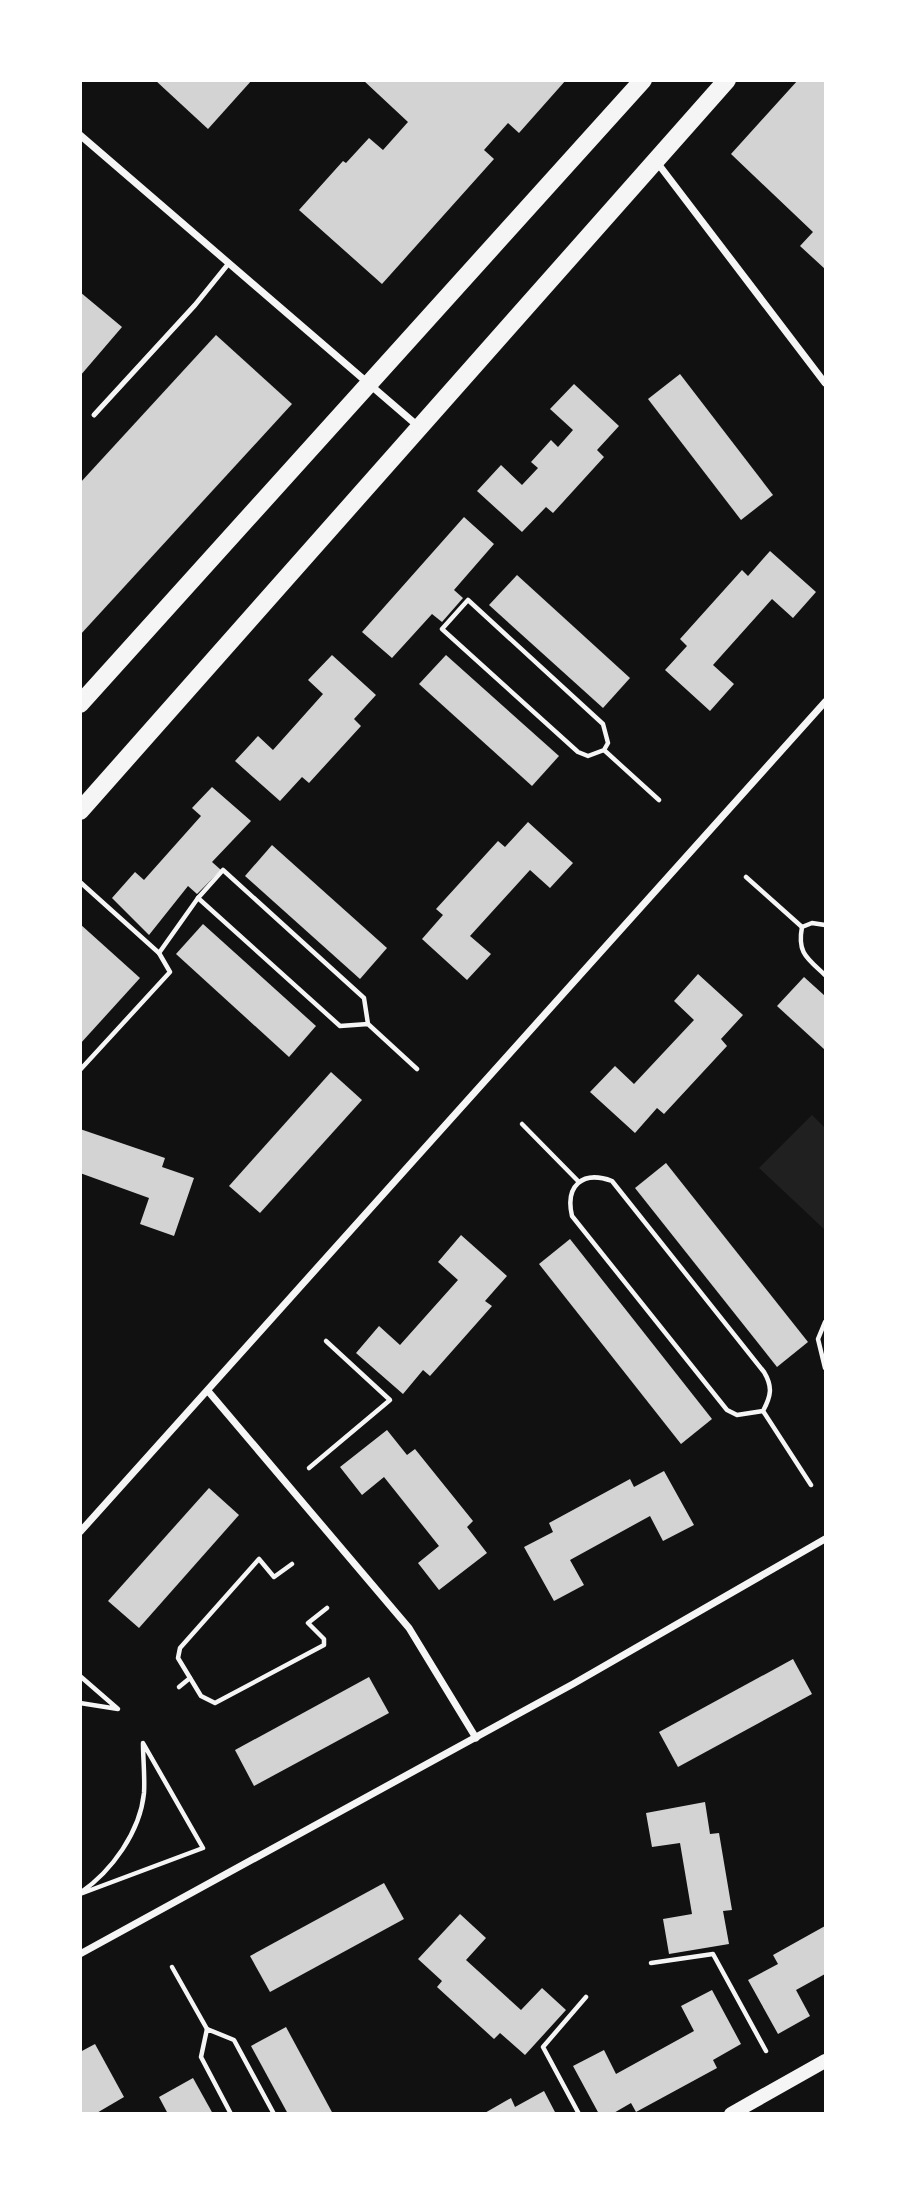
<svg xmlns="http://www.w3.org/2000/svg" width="906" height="2194" viewBox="0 0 906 2194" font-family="'PT Sans Narrow',sans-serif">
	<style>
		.green { fill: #202020 }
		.building { fill: #d3d3d3 }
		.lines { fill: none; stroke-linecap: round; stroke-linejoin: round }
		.path { stroke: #f5f5f5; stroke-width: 4.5 }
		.service { stroke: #f5f5f5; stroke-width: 5 }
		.minor { stroke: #f5f5f5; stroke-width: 7 }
		.secondary { stroke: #f5f5f5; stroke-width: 14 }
		.primary { stroke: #f5f5f5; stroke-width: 18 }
	</style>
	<rect width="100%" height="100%" fill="#111"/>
	<polygon class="green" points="812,1115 825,1128 825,1230 759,1168"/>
	<g class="building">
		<polygon points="155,80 252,80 208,129"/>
		<polygon points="363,80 566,80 519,133 508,123 484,150 494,159 382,284 299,210 343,161 346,163 369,138 383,150 408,122"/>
		<polygon points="798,80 825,80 825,269 800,246 813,232 731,154"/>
		<polygon points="80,292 122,327 80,376"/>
		<polygon points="216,335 292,404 80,635 80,483"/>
		<polygon points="680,374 773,495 741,520 648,399"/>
		<polygon points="574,384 619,426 597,450 604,457 553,513 546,507 522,532 477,491 501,465 522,485 538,468 531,462 551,440 558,447 573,430 550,409"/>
		<polygon points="464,517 494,544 454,590 463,598 442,622 432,614 392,658 362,632"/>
		<polygon points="770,551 816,592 793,618 772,599 713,665 734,684 710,711 665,670 687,646 680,639 742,570 748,576"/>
		<polygon points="517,575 630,678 603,708 489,605"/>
		<polygon points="332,655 376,695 354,719 361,726 309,783 302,777 280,801 235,761 258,736 273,750 323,694 308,680"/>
		<polygon points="446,655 559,756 532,786 419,684"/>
		<polygon points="212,787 251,821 212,862 221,870 197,894 188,886 149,935 112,898 135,872 144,880 201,816 192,808"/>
		<polygon points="528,822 573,863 550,888 530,870 470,936 491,954 467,980 422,939 443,915 436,909 498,841 505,847"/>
		<polygon points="272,845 387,948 360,979 245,876"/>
		<polygon points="80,924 140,978 80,1044"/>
		<polygon points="203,924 316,1026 289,1057 176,954"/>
		<polygon points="698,974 743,1015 721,1039 727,1046 664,1114 657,1108 635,1133 590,1092 615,1066 634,1084 694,1020 674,1001"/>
		<polygon points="804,977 825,996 825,1050 777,1006"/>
		<polygon points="331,1072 362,1100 260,1213 229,1186"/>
		<polygon points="80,1129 165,1158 162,1167 194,1178 174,1236 140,1224 149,1198 80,1173"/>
		<polygon points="666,1163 808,1342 777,1367 635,1188"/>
		<polygon points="461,1235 507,1276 485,1301 492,1306 430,1376 423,1370 403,1394 356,1353 379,1326 400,1345 458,1280 438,1262"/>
		<polygon points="570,1239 712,1419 681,1444 539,1264"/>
		<polygon points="387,1430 407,1455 415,1449 473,1521 467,1527 487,1553 439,1590 418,1563 439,1546 384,1477 362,1495 340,1467"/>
		<polygon points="664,1471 694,1525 663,1541 650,1516 570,1560 584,1585 554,1601 524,1547 553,1532 549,1523 630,1479 634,1487"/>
		<polygon points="209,1488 239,1515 139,1628 108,1601"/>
		<polygon points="793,1659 812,1694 678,1767 659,1732"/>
		<polygon points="369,1677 389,1713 254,1786 235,1750"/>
		<polygon points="705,1802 710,1834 719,1833 732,1910 723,1911 729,1944 669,1954 663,1919 692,1914 680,1843 652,1847 646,1813"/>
		<polygon points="384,1883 404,1919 270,1992 250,1956"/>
		<polygon points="460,1914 486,1938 466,1960 521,2010 542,1988 566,2010 525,2055 500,2033 494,2039 437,1987 442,1981 418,1959"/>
		<polygon points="825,1926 825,1974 796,1990 810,2016 778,2034 748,1980 778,1964 773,1955"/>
		<polygon points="712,1990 741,2044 713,2060 717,2068 636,2112 631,2103 612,2114 599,2114 573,2066 604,2050 616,2074 694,2031 681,2006"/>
		<polygon points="286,2027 333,2114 288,2114 251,2046"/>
		<polygon points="95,2044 124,2097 95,2114 80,2114 80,2052"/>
		<polygon points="193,2078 213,2114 168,2114 159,2097"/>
		<polygon points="544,2091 556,2114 483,2114 511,2098 515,2107"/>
	</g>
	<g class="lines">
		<g class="path">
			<polyline points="604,750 608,743 603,724 468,600 442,629 578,752 588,756 604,750 659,800"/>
			<polyline points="746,877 802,927"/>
			<polyline points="80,882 159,953 198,898"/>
			<path d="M 825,925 L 812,923 L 802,927 C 797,953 807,958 825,975"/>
			<polyline points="368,1024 364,998 223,870 198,898 340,1026 368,1024 417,1069"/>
			<polyline points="80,1070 170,972 159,953"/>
			<polyline points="522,1124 579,1182"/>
			<polyline points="825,1322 818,1339 825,1368"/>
			<path d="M 763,1411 C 771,1396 773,1387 764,1372 L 612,1181 C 582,1170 565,1186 572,1216 L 727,1410 L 737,1415 L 763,1411 L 811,1485"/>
			<polyline points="309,1468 390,1400 326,1341"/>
			<polyline points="292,1564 274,1577 259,1559 180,1648 178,1658 201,1696 215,1703 324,1645 324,1639 308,1623 327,1608"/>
			<polyline points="80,1676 118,1709 80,1703"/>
			<polyline points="179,1687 190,1678"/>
			<path d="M 80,1893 C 112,1871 140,1832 144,1793 C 145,1777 143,1759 143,1743 L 203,1848 L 80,1894"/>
			<polyline points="651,1963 713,1954 766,2051"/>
			<polyline points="172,1967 207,2029"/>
			<polyline points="231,2114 201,2057 207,2029 234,2040 274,2114"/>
			<polyline points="579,2114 543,2047 586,1997"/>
		</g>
		<polyline class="service" points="94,415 195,305 229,263"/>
		<g class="minor">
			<polyline points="80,135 419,427"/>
			<polyline points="656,161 825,383"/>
			<polyline points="208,1391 409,1628 476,1738"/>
			<polyline points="80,1532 825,702"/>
			<polyline points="80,1954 573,1684 825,1539"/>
		</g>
		<polyline class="secondary" points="731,2114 825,2061"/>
		<g class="primary">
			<polyline points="80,704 643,80"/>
			<polyline points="80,811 727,80"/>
		</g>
	</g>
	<rect width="906" height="2194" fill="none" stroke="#ffffff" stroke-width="164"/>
</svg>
